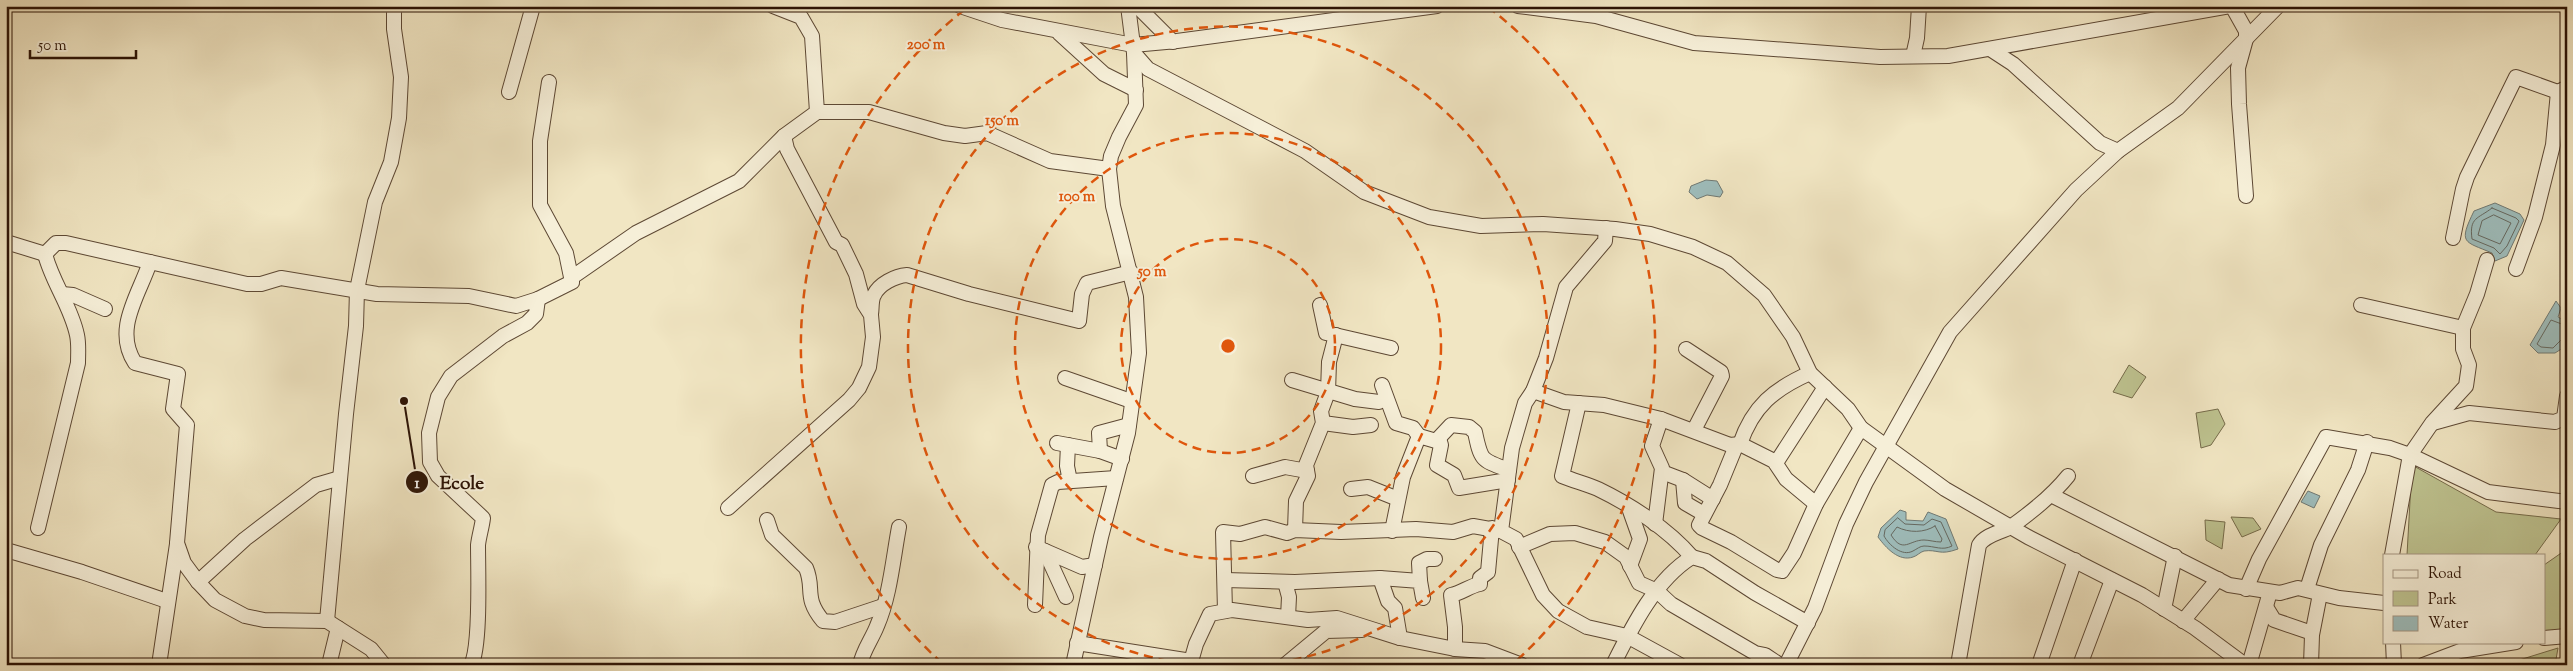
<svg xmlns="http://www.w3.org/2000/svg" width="2573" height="671" viewBox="0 0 2573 671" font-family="'Sorts Mill Goudy',serif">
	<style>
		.green { fill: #bec390; stroke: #756b4a }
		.water { fill: #9ebdbc; stroke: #707973 }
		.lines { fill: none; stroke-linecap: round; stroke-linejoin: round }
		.shore { stroke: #656860; stroke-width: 1 }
		.street-casing { stroke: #5d4834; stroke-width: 16 }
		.street { stroke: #f6efd8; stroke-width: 14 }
		.ring { fill: none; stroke: #df560c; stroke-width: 2.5; stroke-dasharray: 9 6 }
		.centre { fill: #df560c; stroke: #f6efd8; stroke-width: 2.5 }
		.ring-label { font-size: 15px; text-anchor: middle; font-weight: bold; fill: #df560c; stroke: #f6efd8; stroke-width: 4; stroke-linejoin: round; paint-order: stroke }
		.leader { fill: none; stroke: #2c1305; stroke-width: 2 }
		.callout-dot { fill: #2c1305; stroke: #f6efd8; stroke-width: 2 }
		.mark-label { font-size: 15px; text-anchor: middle; font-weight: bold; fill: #fff }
		.callout-label { font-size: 19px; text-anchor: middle; font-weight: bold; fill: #2c1305; stroke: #f6efd8; stroke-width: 4; stroke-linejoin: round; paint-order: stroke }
	</style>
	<rect width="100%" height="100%" fill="#f1e6c3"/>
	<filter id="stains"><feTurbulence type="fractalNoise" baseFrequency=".004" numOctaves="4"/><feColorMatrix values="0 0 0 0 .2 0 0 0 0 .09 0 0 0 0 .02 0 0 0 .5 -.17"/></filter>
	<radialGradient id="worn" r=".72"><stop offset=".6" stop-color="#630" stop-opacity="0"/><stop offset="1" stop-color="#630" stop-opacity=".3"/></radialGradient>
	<g class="green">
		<polygon points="2129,365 2146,377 2132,398 2113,392"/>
		<polygon points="2218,409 2225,424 2211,445 2201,448 2196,413"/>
		<polygon points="2412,465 2496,512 2561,519 2535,555 2407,555"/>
		<polygon points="2231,517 2253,518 2261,529 2242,537"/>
		<polygon points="2205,520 2225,522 2222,549 2206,540"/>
		<polygon points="2567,549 2567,631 2544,634 2544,565"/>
		<polygon points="2558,648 2555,665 2517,665 2516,661"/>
	</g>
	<g class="water">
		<polygon points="1706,180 1717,181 1723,192 1720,197 1707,195 1697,199 1689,192 1691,186"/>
		<path d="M 2495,203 L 2520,214 L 2524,220 L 2507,256 L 2495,261 L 2492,253 C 2464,241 2458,244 2474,211 Z"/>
		<polygon points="2556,301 2561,308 2558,317 2567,322 2563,348 2555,353 2538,353 2530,345"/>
		<polygon points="2308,491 2320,496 2314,508 2301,502"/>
		<path d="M 1900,510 L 1906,512 L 1906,520 L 1923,521 L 1928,512 L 1946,519 L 1958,549 C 1939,556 1938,549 1924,551 C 1920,552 1917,556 1913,557 C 1899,562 1886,548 1878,537 L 1881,528 Z"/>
	</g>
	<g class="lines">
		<g class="shore">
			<path d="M 2492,208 L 2516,218 L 2519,221 L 2507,246 L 2500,254 L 2494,248 L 2472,239 C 2469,217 2478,219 2492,208 Z"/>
			<polygon points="2494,215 2511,223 2500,244 2478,235 2482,221"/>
			<polyline points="2567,326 2551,320 2537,344 2541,347 2553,348 2562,339 2567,338"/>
			<path d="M 1898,518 L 1905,524 L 1924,525 L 1932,519 L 1941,522 L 1952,546 C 1942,551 1935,546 1924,546 C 1920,546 1917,549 1913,551 C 1902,557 1889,545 1884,536 L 1885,530 Z"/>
			<path d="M 1935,526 L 1942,539 L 1941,542 C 1935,542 1929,540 1924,540 C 1909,540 1903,554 1891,535 L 1897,527 C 1909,533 1924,533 1935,526 Z"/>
		</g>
		<defs>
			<g id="street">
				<polyline points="960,6 1002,20 1133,45 1177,41 1437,6"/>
				<polyline points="1137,6 1173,42"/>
				<polyline points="1518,6 1596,16 1694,43 1880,57 1948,56 2230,6"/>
				<polyline points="2232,6 2246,31 2246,39 2238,68 2239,104 2246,196"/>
				<polyline points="1059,33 1104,74 1136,90"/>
				<polyline points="1990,49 2013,64 2100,143 2118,151"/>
				<polyline points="1134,53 1148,69 1305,151 1364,192 1429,217 1481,226 1543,224 1615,229 1650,234 1693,247 1727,263 1764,295 1793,337 1810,373 1848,409 1861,428 1945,489 2028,537 2142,595 2195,628 2245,665"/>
				<polyline points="1913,56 1917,38 1919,6"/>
				<polyline points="509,92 533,6"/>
				<polyline points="817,112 869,112 944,133 965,136 987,133 1050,161 1109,169"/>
				<polyline points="1606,228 1605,241 1566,287 1546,358 1533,391 1525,403 1512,448 1501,531 1516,539 1543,595 1558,611 1587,627 1627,636 1680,665"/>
				<polyline points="2453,238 2463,189 2467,177 2516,77 2558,92"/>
				<path d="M 6,242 L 45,254 L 56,243 L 66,243 L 247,284 L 261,284 L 281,278 L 377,294 L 469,296 L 516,306 L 538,299 L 536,314 L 527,323 L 503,336 L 451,376 L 438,397 L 429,433 L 430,462 L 438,476 L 483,518 C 482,527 479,536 478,545 C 478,570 481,647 471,665"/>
				<path d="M 150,262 C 139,295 113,329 135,363 L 178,374 L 173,409 L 187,425 L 177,543 L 184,563 L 198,582 L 215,600 L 245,616 L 264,620 L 327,621 L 371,649 L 384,665"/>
				<polyline points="2516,269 2535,217 2553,145 2558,92 2566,88"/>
				<polyline points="571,278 636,233 739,181 784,136 817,112 812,36 801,17 773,6"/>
				<polyline points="62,294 73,295 105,309"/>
				<polyline points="538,299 572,282 566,253 540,205 540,141 549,82"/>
				<polyline points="1320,305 1326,333 1391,348"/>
				<polyline points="2361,305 2463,328"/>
				<path d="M 871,314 C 872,309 871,300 874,295 C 879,284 895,276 907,275 L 969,294 L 1079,321 L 1082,294 L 1087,283 L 1131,272"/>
				<polyline points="1686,349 1721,372 1722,376 1694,430"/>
				<polyline points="1065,378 1131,401"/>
				<polyline points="1292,380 1355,399 1379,402"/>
				<polyline points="1382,385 1396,423 1413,428 1419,436"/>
				<polyline points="1533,391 1564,402 1604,405 1661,419 1730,445 1740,444 1774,461 1786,479 1816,504"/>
				<path d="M 1579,403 L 1562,476 C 1574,481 1587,484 1598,489 C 1631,505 1668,529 1692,557"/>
				<polyline points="1323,423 1353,427 1371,425"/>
				<polyline points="2433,423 2469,413 2555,422 2564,418 2567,396"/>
				<polyline points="1439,439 1441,445 1437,465 1454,475 1459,488 1508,480"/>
				<polyline points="1057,443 1100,451 1122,459"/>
				<path d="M 1740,444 C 1753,406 1774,389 1810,373"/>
				<polyline points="1068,445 1067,466 1070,481"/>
				<polyline points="1736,446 1720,485 1699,525 1702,528 1731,542 1777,570 1782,571 1794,553 1816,504 1861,428"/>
				<polyline points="1100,451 1099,433 1129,425"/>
				<polyline points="1776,463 1825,387"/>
				<polyline points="1662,472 1683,480 1713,499"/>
				<polyline points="1253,476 1285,467 1307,471"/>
				<polyline points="1683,480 1685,503 1704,514"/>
				<polyline points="1351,489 1368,487 1398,499"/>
				<polyline points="2053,496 2229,585 2280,593 2298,588 2339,598 2384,603"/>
				<polyline points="728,508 849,400 859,388 869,367 873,337 871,315 864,304 856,274 842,245 836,242 787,149 784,136"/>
				<polyline points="1629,508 1640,539 1630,566"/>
				<path d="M 767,520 L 772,535 L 806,568 C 815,589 803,597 823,621 L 835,622 L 883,606"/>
				<polyline points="1655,524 1662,468 1652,446 1661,419"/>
				<path d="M 38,528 L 78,363 C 78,354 79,344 77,335 C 71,306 52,282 45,254"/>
				<polyline points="1295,530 1296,501 1308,476 1306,465 1323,423 1321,411 1328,392 1329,362 1336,335"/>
				<path d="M 1392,531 L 1403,477 L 1419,436 L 1436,441 L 1451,425 L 1469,427 L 1475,432 C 1481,461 1481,460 1509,470"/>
				<polyline points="1036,547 1082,567 1095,565"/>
				<polyline points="1519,547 1550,534 1575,533 1605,542 1626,557 1639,583 1657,591 1671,604 1755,653 1765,655 1780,665"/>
				<polyline points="6,550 82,572 167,601"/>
				<polyline points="1045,551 1066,597"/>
				<polyline points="2392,555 2410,455 2432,423 2466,386 2469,365 2463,349 2463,328 2477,294 2487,260"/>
				<polyline points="1380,578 1388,601 1395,608 1400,638"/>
				<polyline points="1225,580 1295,582 1380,578 1420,581 1423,598"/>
				<polyline points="1420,581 1419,563 1427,559 1435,559"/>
				<polyline points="198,582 245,539 316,485 340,478"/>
				<polyline points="1285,582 1289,597 1288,617"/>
				<polyline points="2246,589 2259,559 2326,437 2390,448 2410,455 2488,492 2567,502"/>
				<polyline points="2307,589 2321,545 2358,470 2367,442"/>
				<polyline points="1035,605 1038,535 1052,485 1058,482 1116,478"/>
				<polyline points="2266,607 2274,620 2312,633"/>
				<polyline points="2164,609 2175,556"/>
				<polyline points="1225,611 1223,532 1240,534 1265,527 1287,533 1295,530 1341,532 1416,529 1453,532 1473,526 1501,531"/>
				<polyline points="327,621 346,414 356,326 357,290 375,202 391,162 399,118 401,77 394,29 394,6"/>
				<polyline points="2183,621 2218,579"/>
				<polyline points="2544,638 2567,636"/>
				<polyline points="2393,642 2394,665"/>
				<polyline points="1077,643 1185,660 1190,665 1196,644 1210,614 1232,610 1308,620 1337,618 1400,638 1455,649 1485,651 1522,665"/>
				<path d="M 1455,649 L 1455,627 L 1451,595 C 1462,593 1469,586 1480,584 L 1480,578 L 1488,572 L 1492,528"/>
				<polyline points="159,665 177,544"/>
				<polyline points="329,665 338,628"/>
				<path d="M 860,665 C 863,650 872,639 877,626 C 890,596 893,559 899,527"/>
				<polyline points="1073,665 1101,537 1128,433 1139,353 1136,297 1113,206 1109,169 1111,156 1119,137 1136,105 1134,53 1128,6"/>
				<polyline points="1285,665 1326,631 1362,630"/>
				<path d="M 1613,665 C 1632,627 1655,580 1692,557 L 1706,561 L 1755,593 L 1808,623"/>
				<polyline points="1786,665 1815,608 1846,524 1866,482 1950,332 2076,190 2118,151 2178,108 2278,6"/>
				<path d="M 1958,665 L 1979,545 C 1986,534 2001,533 2012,526 C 2033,511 2052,496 2068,476"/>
				<polyline points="2039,665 2075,560"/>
				<polyline points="2080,665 2112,580"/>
				<polyline points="2249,665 2270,592"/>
				<polyline points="2311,665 2312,635 2320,594"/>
				<polyline points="2423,665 2460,651 2516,642"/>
			</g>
		</defs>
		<use href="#street" class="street-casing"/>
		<use href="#street" class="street"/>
	</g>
	<g class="ring">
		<circle cx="1228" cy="346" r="107"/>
		<circle cx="1228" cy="346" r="213"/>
		<path d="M1197 665A320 320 0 1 1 1259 665"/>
		<path d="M942 663A427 427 0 0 1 968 7M1488 7A427 427 0 0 1 1514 663"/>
	</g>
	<circle cx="1228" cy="346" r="8" class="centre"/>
	<g class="ring-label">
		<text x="926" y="49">200 m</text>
		<text x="1002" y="125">150 m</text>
		<text x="1077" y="201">100 m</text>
		<text x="1152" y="276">50 m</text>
	</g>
	<path class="leader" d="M404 401L417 482"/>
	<g class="callout-dot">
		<circle cx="404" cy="401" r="5"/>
		<circle cx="417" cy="482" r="12"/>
	</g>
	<g class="mark-label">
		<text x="417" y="488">1</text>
	</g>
	<g class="callout-label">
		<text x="462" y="489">Ecole</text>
	</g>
	<rect width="2573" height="671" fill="none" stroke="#f1e6c3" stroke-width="25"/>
	<rect x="8" y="8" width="2558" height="656" fill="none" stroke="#2c1305" stroke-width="2.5"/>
	<rect x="12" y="12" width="2548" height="646" fill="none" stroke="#2c1305"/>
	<rect x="2383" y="554" width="162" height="90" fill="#f6efd8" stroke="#a59784"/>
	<rect x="2393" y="570" width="25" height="8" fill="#f6efd8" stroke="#a59784"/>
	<text x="2428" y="578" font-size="15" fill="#2c1305">Road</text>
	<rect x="2393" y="591" width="25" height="15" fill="#bec390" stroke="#a59784"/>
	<text x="2428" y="604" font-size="15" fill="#2c1305">Park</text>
	<rect x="2393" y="616" width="25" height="15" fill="#9ebdbc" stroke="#a59784"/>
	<text x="2428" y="628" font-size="15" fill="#2c1305">Water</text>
	<path d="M30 50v8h106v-8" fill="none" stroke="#2c1305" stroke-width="2.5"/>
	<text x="38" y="50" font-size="15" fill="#2c1305" stroke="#f6efd8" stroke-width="4" paint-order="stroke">50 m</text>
	<rect width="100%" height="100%" filter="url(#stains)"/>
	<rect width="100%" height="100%" fill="url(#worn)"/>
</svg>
